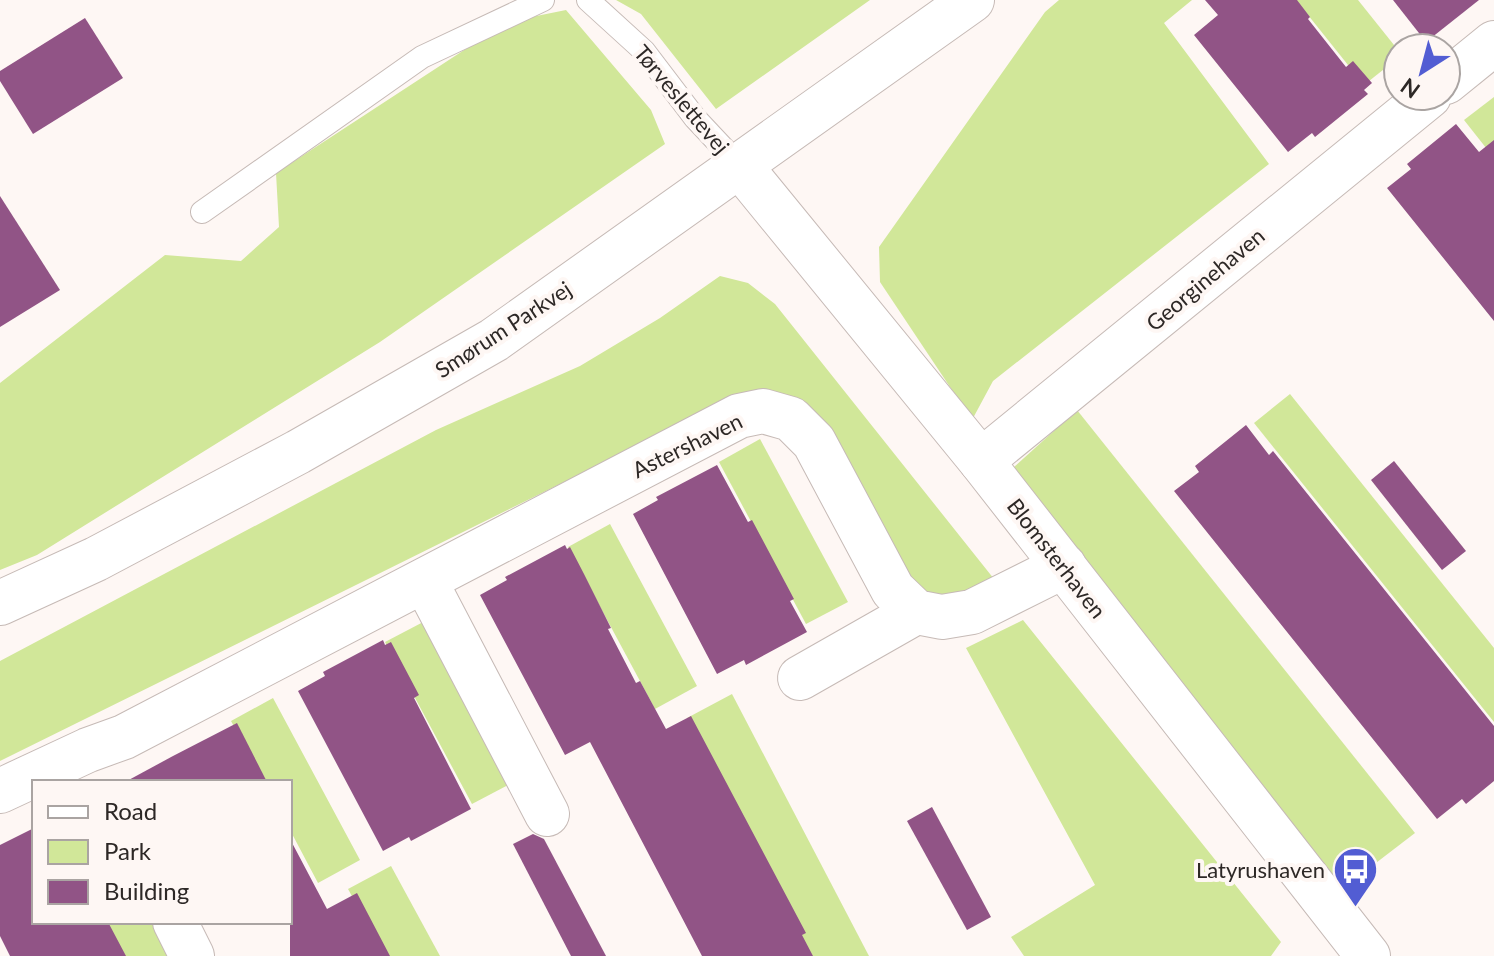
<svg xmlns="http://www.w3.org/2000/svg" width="1494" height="956" viewBox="0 0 1494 956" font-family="Lato,sans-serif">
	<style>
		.green { fill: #d1e799 }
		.building { fill: #915486 }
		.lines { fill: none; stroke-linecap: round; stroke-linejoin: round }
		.service-casing { stroke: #c6bab6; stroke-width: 24 }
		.minor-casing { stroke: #c6bab6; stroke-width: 46 }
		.tertiary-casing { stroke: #c6bab6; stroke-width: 46 }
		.service { stroke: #fff; stroke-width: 22 }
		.minor { stroke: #fff; stroke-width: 44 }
		.tertiary { stroke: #fff; stroke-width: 44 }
		.labels { text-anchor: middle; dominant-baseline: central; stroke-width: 8; stroke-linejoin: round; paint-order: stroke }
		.street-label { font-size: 22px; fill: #2d2826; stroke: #fef7f4 }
		.poi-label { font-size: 22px; fill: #2d2826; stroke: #fef7f4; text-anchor: end }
	</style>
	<rect width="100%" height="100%" fill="#fef7f4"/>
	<g class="green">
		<polygon points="616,0 870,0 716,109 641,14"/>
		<polygon points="1059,0 1192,0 1164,23 1269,164 993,381 972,420 880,282 879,247 1045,12"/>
		<polygon points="1296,0 1358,0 1398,50 1398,58 1364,85"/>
		<polygon points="566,10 651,110 665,144 380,342 37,555 0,570 0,383 165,255 241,261 279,227 276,173 507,22"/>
		<polygon points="1494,97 1494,158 1464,120"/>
		<polygon points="720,276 748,283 775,304 998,584 923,602 844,472 726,402 0,761 0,661 436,430 580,366 660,318"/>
		<polygon points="1290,394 1494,648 1494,722 1254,423"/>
		<polygon points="1077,410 1415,833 1342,889 1021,485 1014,467"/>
		<polygon points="760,439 848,602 806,624 719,462"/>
		<polygon points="610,524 697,686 655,709 568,547"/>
		<polygon points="427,620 514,782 472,804 385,642"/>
		<polygon points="1023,620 1281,942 1271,956 1024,956 1011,937 1095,885 966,648"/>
		<polygon points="732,694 869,956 812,956 687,718"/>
		<polygon points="273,698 360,860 318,883 290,830 290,782 264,782 231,721"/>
		<polygon points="391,866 440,956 385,956 348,889"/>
		<polygon points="104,922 158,922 176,956 123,956"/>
	</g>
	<g class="building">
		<polygon points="1205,0 1297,0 1310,17 1308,19 1346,67 1353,61 1372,83 1364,90 1368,94 1315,137 1312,133 1288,152 1194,35 1218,15"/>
		<polygon points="1393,0 1479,0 1426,42"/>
		<polygon points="85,18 123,78 33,134 0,81 0,71"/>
		<polygon points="1456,124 1479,152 1494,140 1494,321 1387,188 1411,169 1407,164"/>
		<polygon points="0,196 60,290 0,327"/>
		<polygon points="1246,425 1269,455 1273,451 1494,726 1494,781 1466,804 1462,799 1437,819 1174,491 1199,472 1195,466"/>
		<polygon points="1394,461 1466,551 1442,570 1371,480"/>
		<polygon points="717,465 748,522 752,520 794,599 790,601 807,632 746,665 744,660 717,674 633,514 658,500 656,497"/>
		<polygon points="565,545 567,549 570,547 584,574 611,628 608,629 636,683 640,681 666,729 691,716 806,933 802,935 813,956 702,956 590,742 565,755 480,595 507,580 505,577"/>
		<polygon points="383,640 385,645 391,642 419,695 414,698 471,809 411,841 409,837 383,851 298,691 325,676 323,672"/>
		<polygon points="237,723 267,782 125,782 173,756"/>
		<polygon points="932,807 991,917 967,930 907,821"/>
		<polygon points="34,828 34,922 108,922 126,956 10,956 0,936 0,845"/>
		<polygon points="533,834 544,839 606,956 571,956 513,844"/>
		<polygon points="290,839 327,909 357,893 390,956 290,956"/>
	</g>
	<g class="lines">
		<defs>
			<g id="service">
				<polyline points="588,0 644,51 695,118 740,166"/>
				<polyline points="202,212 422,57 543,0"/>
			</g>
			<g id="minor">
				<polyline points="1446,82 1494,43"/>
				<polyline points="981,461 1429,96"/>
				<polyline points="425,581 547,814"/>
				<polyline points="800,678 916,612"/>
				<polyline points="0,791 88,750 124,737 739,416 763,411 791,419 814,442 893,590 916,612 942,617 972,612 1064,566"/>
				<polyline points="175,922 192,956"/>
			</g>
			<g id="tertiary">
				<polyline points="740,166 981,461 1368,956"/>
				<polyline points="0,603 96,559 298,452 494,340 972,0"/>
			</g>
		</defs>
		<use href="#service" class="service-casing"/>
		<use href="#minor" class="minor-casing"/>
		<use href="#tertiary" class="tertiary-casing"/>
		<use href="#service" class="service"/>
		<use href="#minor" class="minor"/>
		<use href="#tertiary" class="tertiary"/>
	</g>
	<defs>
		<symbol id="bus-pin" viewBox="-11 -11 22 30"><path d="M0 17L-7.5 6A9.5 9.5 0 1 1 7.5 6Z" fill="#525dd3" stroke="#fef7f4"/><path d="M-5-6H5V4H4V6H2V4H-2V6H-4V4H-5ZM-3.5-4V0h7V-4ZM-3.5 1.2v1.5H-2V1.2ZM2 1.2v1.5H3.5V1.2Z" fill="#fff"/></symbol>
	</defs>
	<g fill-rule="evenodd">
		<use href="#bus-pin" x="1330" y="844" width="51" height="69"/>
	</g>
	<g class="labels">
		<g class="street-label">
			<text transform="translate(682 99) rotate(50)">Tørveslettevej</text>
			<text transform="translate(1205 279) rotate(-40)">Georginehaven</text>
			<text transform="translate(503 329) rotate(-33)">Smørum Parkvej</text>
			<text transform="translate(687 445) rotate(-26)">Astershaven</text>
			<text transform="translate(1057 558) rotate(52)">Blomsterhaven</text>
		</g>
		<g class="poi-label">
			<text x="1325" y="869">Latyrushaven</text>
		</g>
	</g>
	<rect x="32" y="780" width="260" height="144" fill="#fef7f4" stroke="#aaa4a2" stroke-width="2"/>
	<rect x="48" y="806" width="40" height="12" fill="#ffffff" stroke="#aaa4a2" stroke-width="2"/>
	<text x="104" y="820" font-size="24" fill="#2d2826">Road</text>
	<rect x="48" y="840" width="40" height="24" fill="#d1e799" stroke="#aaa4a2" stroke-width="2"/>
	<text x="104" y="860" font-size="24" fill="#2d2826">Park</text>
	<rect x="48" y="880" width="40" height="24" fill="#915486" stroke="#aaa4a2" stroke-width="2"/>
	<text x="104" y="900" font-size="24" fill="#2d2826">Building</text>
	<g transform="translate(1422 72) rotate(216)"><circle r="38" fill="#fef7f4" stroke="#aaa4a2" stroke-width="2"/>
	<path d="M0-6L14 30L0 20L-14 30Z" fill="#525dd3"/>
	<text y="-12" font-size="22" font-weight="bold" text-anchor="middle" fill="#2d2826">N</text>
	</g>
</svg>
